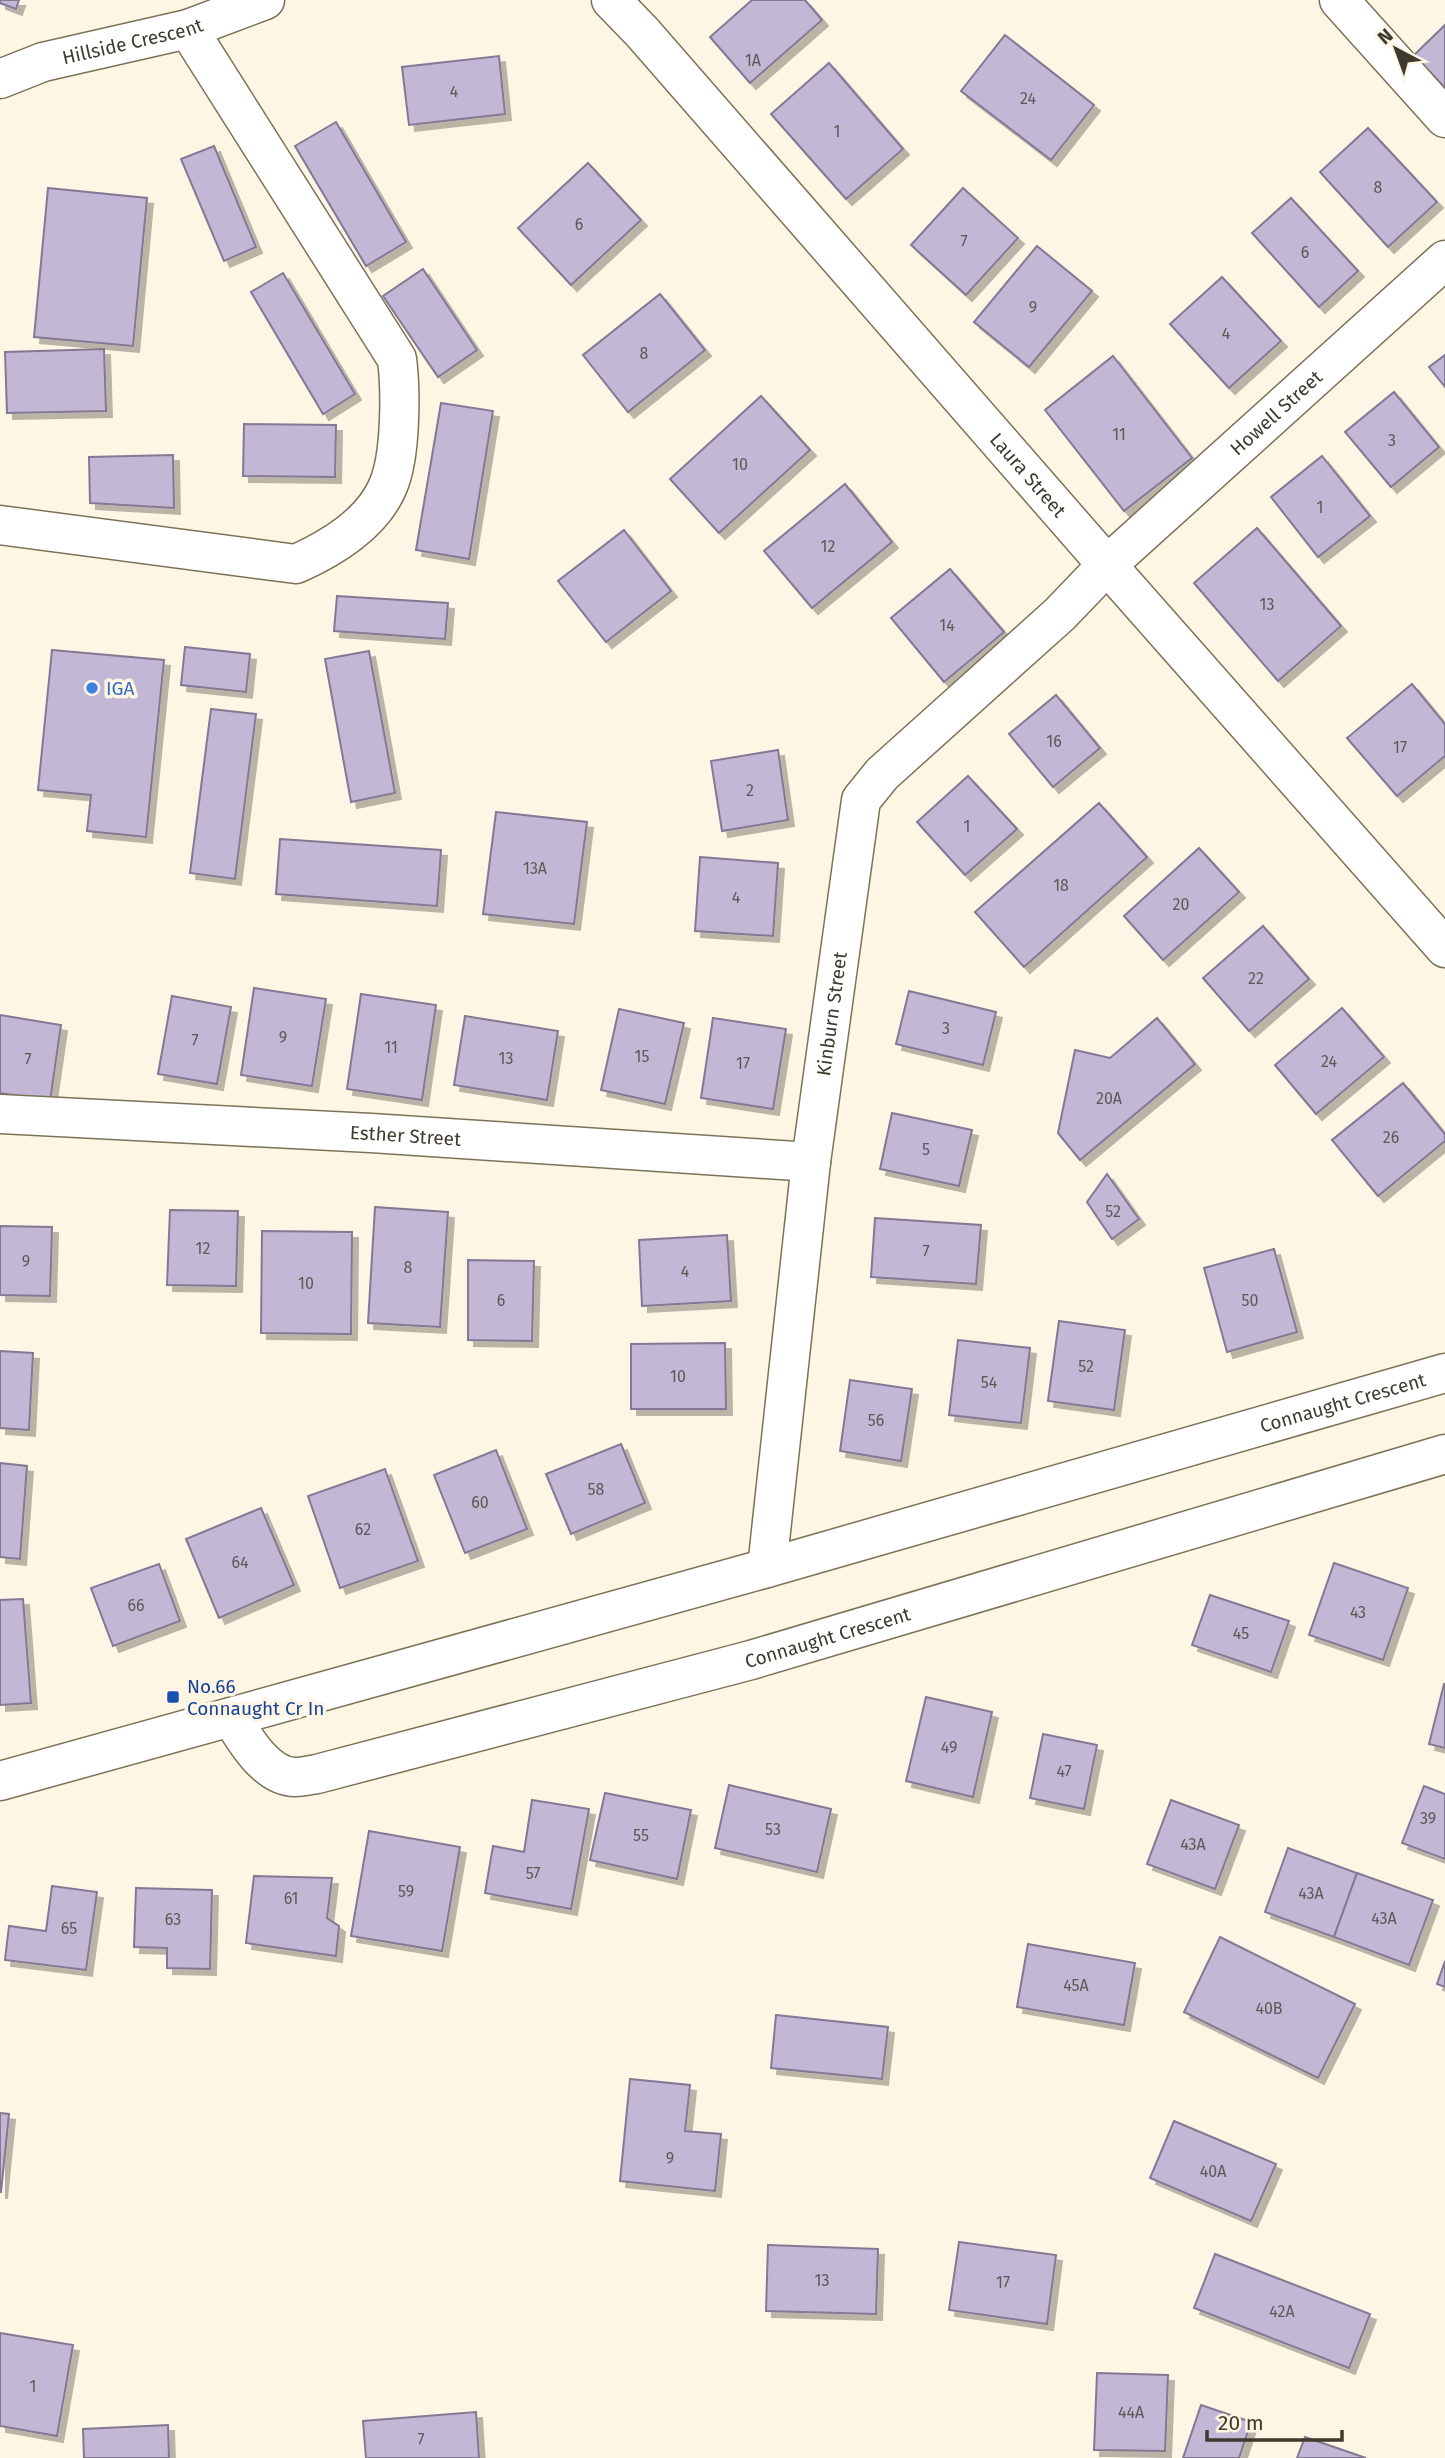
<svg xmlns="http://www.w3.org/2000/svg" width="1445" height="2458" viewBox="0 0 1445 2458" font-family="'Fira Sans',sans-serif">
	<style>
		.building { fill: #c2b7d4; stroke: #837994; stroke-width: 2; filter: url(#shadow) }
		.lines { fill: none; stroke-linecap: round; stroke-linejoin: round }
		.minor-casing { stroke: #7d7257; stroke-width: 41 }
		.minor { stroke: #fff; stroke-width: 38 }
		.shop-dot { fill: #3f7fe0; stroke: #fdf6e4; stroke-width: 2.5 }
		.transit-dot { fill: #1a4fb4; stroke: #fdf6e4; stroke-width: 2.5 }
		.labels { text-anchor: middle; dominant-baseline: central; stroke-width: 7; stroke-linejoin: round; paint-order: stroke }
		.number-label { font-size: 16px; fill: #5f5958 }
		.street-label { font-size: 19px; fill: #3e3a2e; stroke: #fdf6e4 }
		.shop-label { font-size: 19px; fill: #366cbe; stroke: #fdf6e4; text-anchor: start }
		.transit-label { font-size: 19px; fill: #164399; stroke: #fdf6e4; text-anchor: start }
	</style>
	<defs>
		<filter id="shadow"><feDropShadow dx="6" dy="6" stdDeviation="0" flood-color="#0004"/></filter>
	</defs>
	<rect width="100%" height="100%" fill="#fdf6e4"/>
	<g class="building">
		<polygon points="0,0 19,0 16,9 0,3"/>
		<polygon points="752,0 805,0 822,20 750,83 710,37"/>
		<polygon points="1445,25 1445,88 1414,55"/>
		<polygon points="1005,35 1094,105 1051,160 961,91"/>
		<polygon points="499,56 505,114 409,125 402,67"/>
		<polygon points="829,63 903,149 846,199 771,114"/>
		<polygon points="336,122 406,242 366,266 295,146"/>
		<polygon points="1368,128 1437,202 1388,247 1320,172"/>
		<polygon points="214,146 256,247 224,261 181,159"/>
		<polygon points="588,163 641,220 571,285 518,228"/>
		<polygon points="48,188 147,198 133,346 34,337"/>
		<polygon points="963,188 1018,238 966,295 911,245"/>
		<polygon points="1291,198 1358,271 1319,307 1252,233"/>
		<polygon points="1037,246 1092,291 1029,367 974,322"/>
		<polygon points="423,269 477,350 438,377 383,296"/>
		<polygon points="283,273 355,394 323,414 251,292"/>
		<polygon points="1222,277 1281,341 1229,388 1170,324"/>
		<polygon points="660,294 705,350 628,412 583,355"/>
		<polygon points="104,349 106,411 7,413 5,352"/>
		<polygon points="1445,355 1445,387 1429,367"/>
		<polygon points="1113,356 1192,458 1124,511 1045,410"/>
		<polygon points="1394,392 1439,447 1391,487 1345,432"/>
		<polygon points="761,396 810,450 719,533 670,479"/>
		<polygon points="441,403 493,411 469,559 416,550"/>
		<polygon points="244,424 336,425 335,477 243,476"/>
		<polygon points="173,455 174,508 90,503 89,457"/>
		<polygon points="1322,456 1370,516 1318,557 1271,497"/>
		<polygon points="845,484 892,542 812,608 764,551"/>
		<polygon points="1257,528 1341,626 1278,681 1194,583"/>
		<polygon points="624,530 671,591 606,642 558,581"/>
		<polygon points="950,569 1004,632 944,682 891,618"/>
		<polygon points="337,596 448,603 445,639 334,631"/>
		<polygon points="185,647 250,654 246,692 181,685"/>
		<polygon points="52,650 164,660 146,837 87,831 91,795 38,790"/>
		<polygon points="369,651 395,793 351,802 325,659"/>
		<polygon points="1412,684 1445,724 1445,756 1397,796 1347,738"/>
		<polygon points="1056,695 1100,748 1053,787 1009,734"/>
		<polygon points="211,709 256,714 235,879 190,873"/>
		<polygon points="778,750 788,820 722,831 711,761"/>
		<polygon points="968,776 1017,829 965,875 917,822"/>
		<polygon points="1099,803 1147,857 1024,967 975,912"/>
		<polygon points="496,812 587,822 574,924 483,914"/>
		<polygon points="280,839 441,850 437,906 276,894"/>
		<polygon points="1199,848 1239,892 1163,960 1124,916"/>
		<polygon points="700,857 778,863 773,936 695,931"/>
		<polygon points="1263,926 1309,979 1249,1031 1203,978"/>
		<polygon points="254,988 326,999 312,1086 241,1075"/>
		<polygon points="909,991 996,1012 983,1065 896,1044"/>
		<polygon points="361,994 436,1005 422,1100 347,1089"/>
		<polygon points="172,996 231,1007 217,1084 158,1074"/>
		<polygon points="1342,1008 1384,1057 1316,1114 1275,1065"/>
		<polygon points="619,1009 684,1023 665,1104 601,1090"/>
		<polygon points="0,1015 61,1025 50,1101 0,1093"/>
		<polygon points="465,1016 558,1031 547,1100 454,1085"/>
		<polygon points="713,1018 786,1029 773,1109 701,1098"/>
		<polygon points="1157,1018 1195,1064 1080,1160 1058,1133 1075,1050 1110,1058"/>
		<polygon points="1403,1083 1445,1134 1445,1141 1378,1196 1332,1140"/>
		<polygon points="892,1113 972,1130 959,1186 880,1169"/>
		<polygon points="1107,1174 1139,1219 1112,1239 1087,1202"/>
		<polygon points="375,1207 448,1212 440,1327 368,1323"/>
		<polygon points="170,1210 238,1211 236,1286 167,1285"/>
		<polygon points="875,1218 981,1225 976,1284 871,1277"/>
		<polygon points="0,1226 52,1227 50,1296 0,1295"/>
		<polygon points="262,1231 352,1232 351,1334 261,1333"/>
		<polygon points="727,1235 731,1301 642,1306 639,1240"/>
		<polygon points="1274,1249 1297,1332 1227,1352 1204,1268"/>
		<polygon points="468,1260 534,1261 532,1341 468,1340"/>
		<polygon points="1059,1321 1125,1330 1114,1410 1048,1401"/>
		<polygon points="958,1340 1030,1348 1021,1423 949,1415"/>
		<polygon points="725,1343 726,1409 631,1409 631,1344"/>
		<polygon points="0,1351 33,1353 29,1430 0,1428"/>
		<polygon points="850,1380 912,1389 901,1461 840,1451"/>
		<polygon points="621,1444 645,1503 571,1534 546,1474"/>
		<polygon points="496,1450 527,1529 465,1553 434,1475"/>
		<polygon points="0,1463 27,1466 20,1559 0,1557"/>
		<polygon points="385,1469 418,1561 340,1588 308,1496"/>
		<polygon points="261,1508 294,1585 219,1618 186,1539"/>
		<polygon points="1334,1563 1408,1588 1383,1660 1309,1635"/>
		<polygon points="159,1564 180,1621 113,1646 91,1588"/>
		<polygon points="1210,1595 1289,1621 1271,1672 1192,1645"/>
		<polygon points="23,1599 31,1703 0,1705 0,1600"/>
		<polygon points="1444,1684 1445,1684 1445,1748 1429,1744"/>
		<polygon points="926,1697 992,1712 973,1797 906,1781"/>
		<polygon points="1043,1734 1097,1745 1084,1809 1030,1798"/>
		<polygon points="729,1785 831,1809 817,1872 715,1848"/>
		<polygon points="1424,1786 1445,1794 1445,1859 1402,1843"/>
		<polygon points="605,1793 691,1810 677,1879 590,1860"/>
		<polygon points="532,1800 589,1809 571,1909 485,1893 493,1846 524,1852"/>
		<polygon points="1171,1800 1239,1825 1215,1889 1147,1864"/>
		<polygon points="369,1831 460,1847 442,1951 351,1936"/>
		<polygon points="1288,1848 1357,1873 1334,1937 1265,1912"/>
		<polygon points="1357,1873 1433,1900 1409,1965 1334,1937"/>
		<polygon points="254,1876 332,1878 327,1918 339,1926 336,1956 246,1943"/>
		<polygon points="52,1886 97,1892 86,1970 5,1960 9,1926 46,1931"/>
		<polygon points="136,1888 212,1890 210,1969 167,1968 167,1948 134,1947"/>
		<polygon points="1220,1937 1355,2004 1318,2078 1184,2012"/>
		<polygon points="1028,1944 1135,1963 1124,2025 1017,2007"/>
		<polygon points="1445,1961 1445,1987 1437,1984"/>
		<polygon points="776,2015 888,2027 882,2079 771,2068"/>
		<polygon points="630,2079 690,2085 685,2131 721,2134 715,2191 620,2181"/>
		<polygon points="0,2113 9,2114 1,2192 0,2192"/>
		<polygon points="1174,2121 1276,2164 1251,2221 1150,2178"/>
		<polygon points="959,2242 1056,2255 1047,2324 949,2310"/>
		<polygon points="768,2245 878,2249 876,2314 766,2311"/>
		<polygon points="1215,2254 1370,2314 1349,2368 1194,2308"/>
		<polygon points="0,2333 73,2345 57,2436 0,2426"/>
		<polygon points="1097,2373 1168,2375 1165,2451 1094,2450"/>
		<polygon points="1201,2405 1251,2422 1239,2458 1183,2458"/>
		<polygon points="476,2412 479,2458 366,2458 363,2421"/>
		<polygon points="168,2425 169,2458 84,2458 83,2429"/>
		<polygon points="1305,2437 1366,2458 1297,2458"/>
	</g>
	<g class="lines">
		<defs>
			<g id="minor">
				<path id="s1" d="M 611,0 L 642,32 L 1107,565 L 1445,948"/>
				<polyline points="1339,0 1445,118"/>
				<path id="s2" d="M 0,79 L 43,62 L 188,29 L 265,0"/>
				<path d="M 0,525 L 296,564 C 332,548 372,524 388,486 C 401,456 401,391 397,359 L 188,29"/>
				<path id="s3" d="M 0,1114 L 371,1133 L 811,1162"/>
				<path id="s4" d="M 767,1568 L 811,1162 L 861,800 L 882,774 L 1060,614 L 1107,565 L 1445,260"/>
				<path id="s5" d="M 231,1717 C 244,1738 266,1777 295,1777 C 302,1777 310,1775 317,1774 L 751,1660 L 1445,1454"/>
				<path id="s6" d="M 0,1781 L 767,1568 L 1445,1373"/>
			</g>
		</defs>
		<use href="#minor" class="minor-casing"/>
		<use href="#minor" class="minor"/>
	</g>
	<circle class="shop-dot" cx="92" cy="688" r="7"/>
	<rect class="transit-dot" x="166" y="1690" width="14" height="14" rx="3.5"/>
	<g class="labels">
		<g class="number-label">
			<text x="753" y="60">1A</text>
			<text x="454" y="91">4</text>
			<text x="1028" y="98">24</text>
			<text x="837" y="131">1</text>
			<text x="1378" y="187">8</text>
			<text x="579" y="224">6</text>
			<text x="964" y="241">7</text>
			<text x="1305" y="252">6</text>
			<text x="1033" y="307">9</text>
			<text x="1226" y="333">4</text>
			<text x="644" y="353">8</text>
			<text x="1119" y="434">11</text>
			<text x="1392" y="440">3</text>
			<text x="740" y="464">10</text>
			<text x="1320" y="507">1</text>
			<text x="828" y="546">12</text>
			<text x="1267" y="604">13</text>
			<text x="947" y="625">14</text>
			<text x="1054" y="741">16</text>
			<text x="1400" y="747">17</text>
			<text x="750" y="790">2</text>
			<text x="967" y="826">1</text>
			<text x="535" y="868">13A</text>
			<text x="1061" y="885">18</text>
			<text x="736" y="897">4</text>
			<text x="1181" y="904">20</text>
			<text x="1256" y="978">22</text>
			<text x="946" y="1028">3</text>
			<text x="283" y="1037">9</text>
			<text x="195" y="1040">7</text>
			<text x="391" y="1047">11</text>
			<text x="642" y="1056">15</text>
			<text x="506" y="1058">13</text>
			<text x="28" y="1059">7</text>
			<text x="1329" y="1061">24</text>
			<text x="743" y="1063">17</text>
			<text x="1109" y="1098">20A</text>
			<text x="1391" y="1137">26</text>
			<text x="926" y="1149">5</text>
			<text x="1113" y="1211">52</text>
			<text x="203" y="1248">12</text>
			<text x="926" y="1251">7</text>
			<text x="26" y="1261">9</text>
			<text x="408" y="1267">8</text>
			<text x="685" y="1271">4</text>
			<text x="306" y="1283">10</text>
			<text x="501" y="1300">6</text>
			<text x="1250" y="1300">50</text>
			<text x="1086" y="1366">52</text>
			<text x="678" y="1376">10</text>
			<text x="989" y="1382">54</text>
			<text x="876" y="1420">56</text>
			<text x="596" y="1489">58</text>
			<text x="480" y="1502">60</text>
			<text x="363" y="1529">62</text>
			<text x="240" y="1562">64</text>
			<text x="136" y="1605">66</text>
			<text x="1358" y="1612">43</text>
			<text x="1241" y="1633">45</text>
			<text x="949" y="1747">49</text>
			<text x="1064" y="1771">47</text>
			<text x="1428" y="1818">39</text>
			<text x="773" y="1829">53</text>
			<text x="641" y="1835">55</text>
			<text x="1193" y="1844">43A</text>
			<text x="533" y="1873">57</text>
			<text x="406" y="1891">59</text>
			<text x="1311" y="1893">43A</text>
			<text x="291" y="1898">61</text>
			<text x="1384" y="1918">43A</text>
			<text x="173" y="1919">63</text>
			<text x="69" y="1928">65</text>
			<text x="1076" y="1985">45A</text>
			<text x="1269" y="2008">40B</text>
			<text x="670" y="2158">9</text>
			<text x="1213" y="2171">40A</text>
			<text x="822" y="2280">13</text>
			<text x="1003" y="2282">17</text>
			<text x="1282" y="2311">42A</text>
			<text x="33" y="2386">1</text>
			<text x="1131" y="2412">44A</text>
			<text x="421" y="2439">7</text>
		</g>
		<g class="street-label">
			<text stroke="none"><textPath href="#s2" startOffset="138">Hillside Crescent</textPath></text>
			<text stroke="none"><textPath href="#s4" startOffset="1342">Howell Street</textPath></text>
			<text stroke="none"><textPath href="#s1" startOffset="632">Laura Street</textPath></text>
			<text stroke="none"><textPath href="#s4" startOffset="558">Kinburn Street</textPath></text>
			<text stroke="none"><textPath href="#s3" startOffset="406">Esther Street</textPath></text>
			<text stroke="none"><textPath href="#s6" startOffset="1395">Connaught Crescent</textPath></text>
			<text stroke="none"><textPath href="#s5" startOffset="642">Connaught Crescent</textPath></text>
		</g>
		<g class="shop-label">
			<text x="106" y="688">IGA</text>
		</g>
		<g class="transit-label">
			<text x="187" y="1686">No.66<tspan x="187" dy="22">Connaught Cr In</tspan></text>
		</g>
	</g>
	<g transform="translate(1396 49) rotate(319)" stroke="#fdf6e4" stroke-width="5" paint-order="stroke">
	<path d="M0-5L12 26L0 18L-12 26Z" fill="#3e3a2e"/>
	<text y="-10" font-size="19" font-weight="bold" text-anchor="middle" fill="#3e3a2e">N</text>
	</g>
	<path d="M1207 2430v10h135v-10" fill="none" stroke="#3e3a2e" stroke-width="3.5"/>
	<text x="1218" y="2430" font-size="21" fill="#3e3a2e" stroke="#fdf6e4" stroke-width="5" paint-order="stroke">20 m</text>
</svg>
